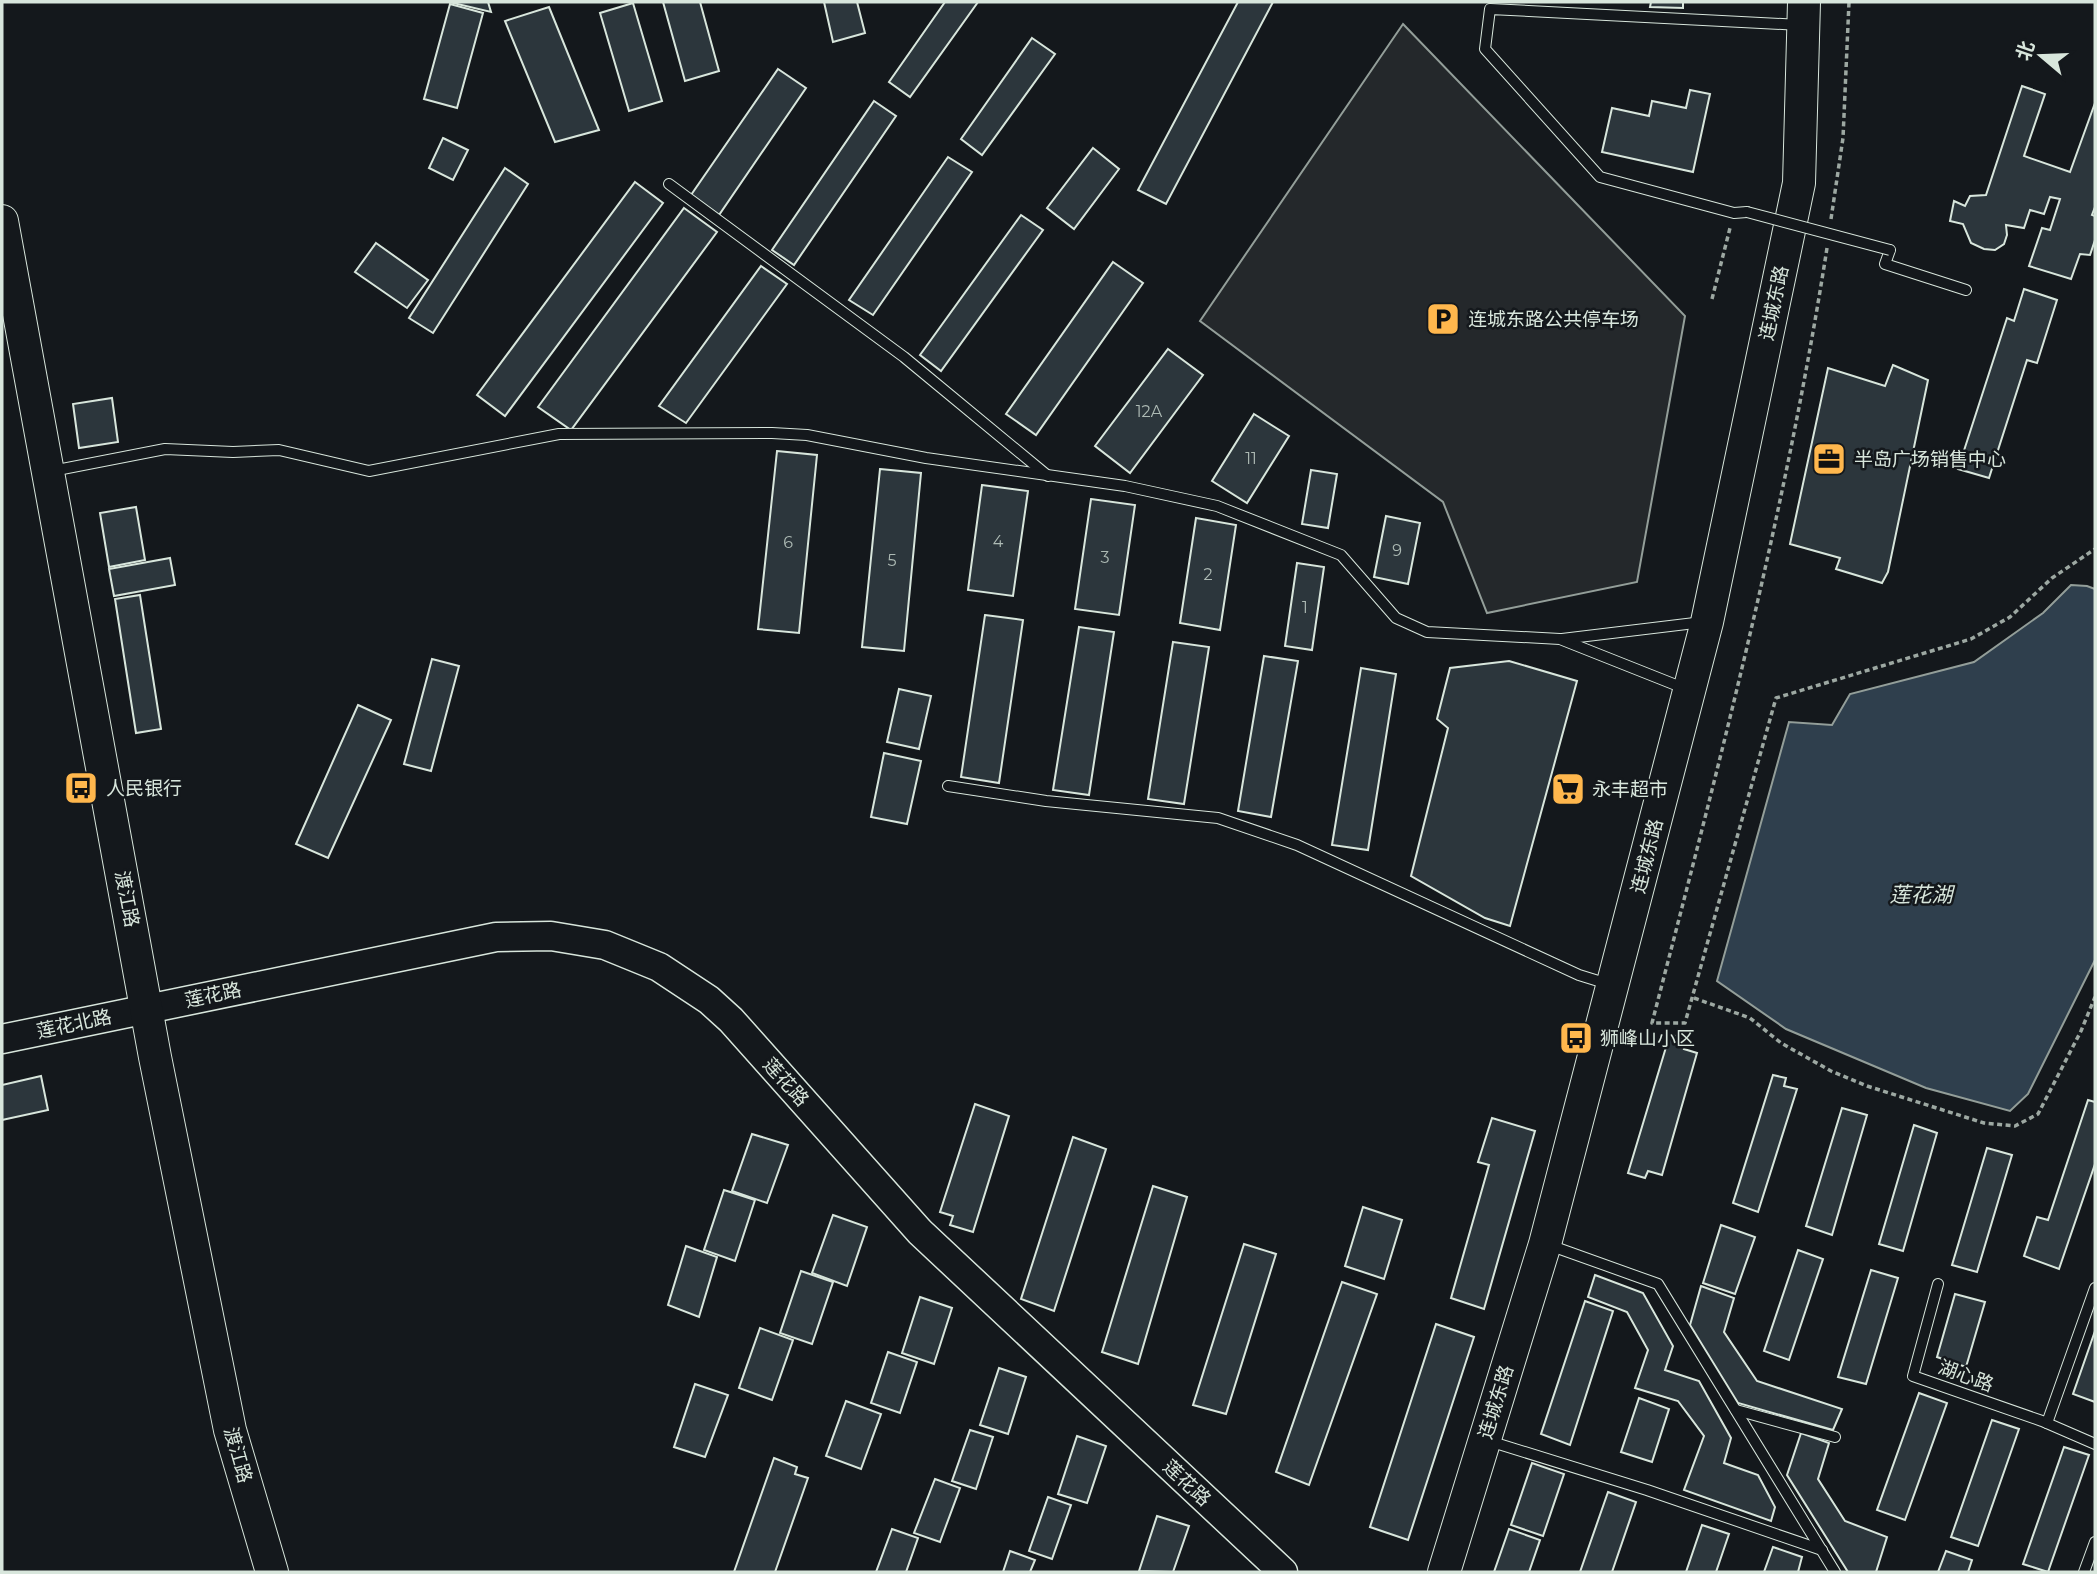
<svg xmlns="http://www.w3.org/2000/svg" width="2097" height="1574" viewBox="0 0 2097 1574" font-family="Montserrat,'Noto Sans SC',sans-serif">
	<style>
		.parking { fill: #24282b; stroke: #939e99; stroke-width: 2 }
		.water { fill: #2f3f4d; stroke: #939e99; stroke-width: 2 }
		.building { fill: #2c363c; stroke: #d8e6dc; stroke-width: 2 }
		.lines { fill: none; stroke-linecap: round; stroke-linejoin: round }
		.lane-casing { stroke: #d8e6dc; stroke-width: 12 }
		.secondary-casing { stroke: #d8e6dc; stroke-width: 31 }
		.primary-casing { stroke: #d8e6dc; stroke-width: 34 }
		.path { stroke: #9da8a2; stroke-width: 3.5; stroke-dasharray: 5 3.5; stroke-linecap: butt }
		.lane { stroke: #14181c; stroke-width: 10 }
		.secondary { stroke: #14181c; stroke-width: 28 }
		.primary { stroke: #14181c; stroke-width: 32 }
		.lane-bridge-casing { stroke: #d8e6dc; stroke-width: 12; stroke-linecap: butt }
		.lane-bridge { stroke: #14181c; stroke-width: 10 }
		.labels { text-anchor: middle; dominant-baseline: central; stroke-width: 5; stroke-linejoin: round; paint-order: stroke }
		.number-label { font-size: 16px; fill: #adbab4 }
		.street-label { font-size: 19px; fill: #d8e6dc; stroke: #14181c }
		.poi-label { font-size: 19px; fill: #d8e6dc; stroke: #14181c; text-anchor: start }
		.water-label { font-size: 21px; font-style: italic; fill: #d8e6dc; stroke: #14181c }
	</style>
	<rect width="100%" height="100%" fill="#14181c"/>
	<polygon class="parking" points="1403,24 1685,316 1637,582 1487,613 1443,502 1200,321"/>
	<polygon class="water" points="2071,585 2087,586 2095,589 2095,960 2028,1094 2010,1111 1926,1088 1786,1029 1717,981 1789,722 1832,725 1850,694 1974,662 2043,613"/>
	<g class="building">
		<polygon points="449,2 488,2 491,12"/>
		<polygon points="663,2 700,2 719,71 685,81"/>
		<polygon points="824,2 857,2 865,33 833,42"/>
		<polygon points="945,2 978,2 910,97 889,82"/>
		<polygon points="1238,2 1273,2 1166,204 1138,190"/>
		<polygon points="1651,2 1683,2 1683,8 1650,7"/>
		<polygon points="633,3 662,101 629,111 600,13"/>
		<polygon points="450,4 483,13 457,108 424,99"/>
		<polygon points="549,7 599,130 555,142 505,21"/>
		<polygon points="1032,38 1055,54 982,155 961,139"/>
		<polygon points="778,69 806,88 719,215 691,195"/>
		<polygon points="2022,86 2045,94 2024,156 2070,172 2095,103 2095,207 2092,215 2095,216 2095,240 2090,255 2080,254 2071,279 2029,266 2042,228 2050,230 2060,199 2050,197 2044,214 2030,210 2024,228 2006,225 2007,235 2004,244 1995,250 1984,249 1971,243 1963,224 1950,221 1954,201 1965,206 1970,196 1986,195"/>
		<polygon points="1690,90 1710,94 1693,172 1602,152 1612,108 1649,116 1652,101 1686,108"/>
		<polygon points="874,101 896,116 794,265 772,250"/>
		<polygon points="443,138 468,150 453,180 429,168"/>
		<polygon points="1093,148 1119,169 1074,229 1047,208"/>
		<polygon points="948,157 972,172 873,315 849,300"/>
		<polygon points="505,168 528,184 433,333 409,318"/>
		<polygon points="635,182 663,203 505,416 477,395"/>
		<polygon points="684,208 717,232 571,430 538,407"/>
		<polygon points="1021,215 1043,230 941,371 920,355"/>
		<polygon points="376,243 428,280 407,308 355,272"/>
		<polygon points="1113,262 1143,283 1036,435 1006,414"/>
		<polygon points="761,266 787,284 686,423 659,406"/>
		<polygon points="2024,289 2057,300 2037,363 2027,360 1989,478 1958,469 2007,318 2014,321"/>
		<polygon points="1168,349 1203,375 1130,473 1095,446"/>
		<polygon points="1893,365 1928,380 1888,572 1882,583 1836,569 1840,558 1790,544 1828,368 1885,386"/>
		<polygon points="112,398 118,442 79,448 73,404"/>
		<polygon points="1254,414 1289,436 1247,503 1212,481"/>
		<polygon points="777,451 817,455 799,633 758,629"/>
		<polygon points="880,469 921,473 904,651 862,647"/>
		<polygon points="1311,470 1337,474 1328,528 1302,524"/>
		<polygon points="982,485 1028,491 1013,596 968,590"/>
		<polygon points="1091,499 1135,505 1119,615 1075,609"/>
		<polygon points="136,507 145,560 109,567 100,513"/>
		<polygon points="1386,516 1420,523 1408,584 1374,577"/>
		<polygon points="1196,518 1236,525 1220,630 1180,623"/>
		<polygon points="170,558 175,585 114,596 109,569"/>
		<polygon points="1297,563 1324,567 1312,650 1285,646"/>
		<polygon points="140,595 161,729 136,733 115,599"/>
		<polygon points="985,615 1023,620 999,783 961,777"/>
		<polygon points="1079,627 1114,632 1089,795 1053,790"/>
		<polygon points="1173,642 1209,647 1184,804 1148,799"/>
		<polygon points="1264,656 1298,661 1271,817 1238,811"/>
		<polygon points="432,659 459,666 431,771 404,764"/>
		<polygon points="1509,661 1577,681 1510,926 1485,918 1411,876 1448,728 1437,719 1450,668"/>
		<polygon points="1361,668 1396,674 1368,850 1332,845"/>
		<polygon points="899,689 931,696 919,749 887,742"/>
		<polygon points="358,705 391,720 328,858 296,844"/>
		<polygon points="884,753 921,761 907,824 871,817"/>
		<polygon points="1670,1034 1687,1040 1684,1049 1697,1053 1662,1175 1648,1171 1645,1178 1628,1173"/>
		<polygon points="1773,1075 1786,1078 1784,1086 1797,1089 1758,1212 1733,1203"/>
		<polygon points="41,1076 48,1110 2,1120 2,1085"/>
		<polygon points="2088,1100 2095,1102 2095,1164 2059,1269 2024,1256 2037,1217 2048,1220"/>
		<polygon points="975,1104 1009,1116 973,1232 950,1225 953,1216 940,1212"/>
		<polygon points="1842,1108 1867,1115 1832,1235 1806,1226"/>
		<polygon points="1492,1118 1535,1131 1484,1309 1451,1298 1489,1165 1478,1162"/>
		<polygon points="1914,1125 1937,1133 1903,1251 1879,1244"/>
		<polygon points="752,1134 788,1145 767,1203 732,1191"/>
		<polygon points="1073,1137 1106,1149 1054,1311 1021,1299"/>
		<polygon points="1987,1148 2012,1155 1977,1272 1952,1265"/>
		<polygon points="1153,1186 1187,1197 1138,1364 1102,1352"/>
		<polygon points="724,1190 755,1200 735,1261 704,1250"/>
		<polygon points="1363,1207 1402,1220 1384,1279 1345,1266"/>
		<polygon points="833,1215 867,1227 847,1286 812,1273"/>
		<polygon points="1721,1225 1755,1237 1735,1294 1703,1283"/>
		<polygon points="1244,1244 1276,1254 1226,1414 1193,1405"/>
		<polygon points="686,1246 717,1257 699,1317 668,1305"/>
		<polygon points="1798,1250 1823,1259 1789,1360 1764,1351"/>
		<polygon points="1871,1270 1898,1278 1866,1384 1838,1377"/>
		<polygon points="801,1271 833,1282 812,1344 780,1333"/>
		<polygon points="1595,1275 1643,1293 1673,1346 1665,1370 1699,1381 1731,1438 1724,1463 1758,1475 1775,1507 1771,1521 1684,1490 1704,1436 1678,1401 1635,1388 1648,1350 1627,1312 1588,1297"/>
		<polygon points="1342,1282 1377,1294 1309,1485 1276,1472"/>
		<polygon points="1701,1286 1734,1298 1724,1332 1757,1381 1842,1409 1833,1430 1738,1403 1690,1325"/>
		<polygon points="1955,1294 1985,1302 1966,1367 1937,1357"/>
		<polygon points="920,1297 952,1308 934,1364 902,1353"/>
		<polygon points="1585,1301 1613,1311 1570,1445 1541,1434"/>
		<polygon points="1436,1324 1474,1337 1408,1540 1370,1527"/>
		<polygon points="760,1328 793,1340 772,1400 739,1388"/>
		<polygon points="2095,1331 2095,1402 2073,1394"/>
		<polygon points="888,1352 917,1362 900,1413 871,1403"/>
		<polygon points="999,1368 1026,1377 1008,1434 980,1425"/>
		<polygon points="695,1384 728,1395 705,1457 674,1447"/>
		<polygon points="1919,1393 1947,1403 1905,1520 1877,1510"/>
		<polygon points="1639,1398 1669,1409 1652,1462 1621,1452"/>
		<polygon points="846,1401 881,1414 861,1469 826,1456"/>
		<polygon points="1992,1420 2019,1429 1978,1546 1951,1537"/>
		<polygon points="970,1430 993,1437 976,1489 952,1481"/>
		<polygon points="1801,1433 1829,1443 1818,1479 1845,1521 1887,1537 1876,1572 1848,1572 1787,1475"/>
		<polygon points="1077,1436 1106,1446 1087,1503 1058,1494"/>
		<polygon points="2064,1447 2089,1455 2048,1572 2023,1564"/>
		<polygon points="774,1458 797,1467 795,1474 808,1478 775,1572 734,1572"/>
		<polygon points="1532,1463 1564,1474 1543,1536 1511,1525"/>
		<polygon points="935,1479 960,1488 940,1542 914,1533"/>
		<polygon points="1608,1492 1636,1502 1612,1572 1580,1572"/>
		<polygon points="1048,1497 1071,1505 1052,1559 1029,1551"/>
		<polygon points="1157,1516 1189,1526 1173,1572 1139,1571"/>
		<polygon points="1702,1525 1729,1534 1716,1572 1686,1572"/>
		<polygon points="892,1529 918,1538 906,1572 876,1572"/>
		<polygon points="1509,1529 1540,1540 1529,1572 1494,1572"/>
		<polygon points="1773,1547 1802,1557 1798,1572 1764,1572"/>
		<polygon points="1010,1551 1035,1560 1030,1572 1003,1572"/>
		<polygon points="1946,1551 1972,1560 1968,1572 1938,1572"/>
	</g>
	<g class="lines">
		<defs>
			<g id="lane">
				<polyline points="669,184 904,357 1048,476"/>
				<polyline points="1747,212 1734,213 1600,177 1485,49 1490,9 1800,25"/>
				<polyline points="1890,250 1885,264 1966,290"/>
				<polyline points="52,471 165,449 233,452 279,450 369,471 559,434 772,433 807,435 926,458 1125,486 1217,506 1341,555 1396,618 1427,632 1560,639 1686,689"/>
				<polyline points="1562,639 1703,622"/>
				<polyline points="948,786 1046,801 1218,818 1297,845 1579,975 1608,984"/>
				<polyline points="1549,1245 1658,1284 1835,1572"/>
				<polyline points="1938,1284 1913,1376 2042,1421 2095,1444"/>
				<polyline points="1736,1410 1835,1437"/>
				<polyline points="2047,1423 2095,1288"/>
				<polyline points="1489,1441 1647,1490 1822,1550"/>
				<polyline points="2084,1572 2095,1542"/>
			</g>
			<polyline id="secondary" points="2,1039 496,937 551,936 605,945 659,967 709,1000 731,1020 920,1232 1283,1572"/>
			<g id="primary">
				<polyline points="2,221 155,1057 230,1430 272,1572"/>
				<polyline points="1444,1572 1545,1244 1707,622 1799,183 1804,2"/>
			</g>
		</defs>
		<use href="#lane" class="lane-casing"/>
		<use href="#secondary" class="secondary-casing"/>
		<use href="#primary" class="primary-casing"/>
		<g class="path">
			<polyline points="1831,219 1843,138 1849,2"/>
			<path d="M 1827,248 C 1786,511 1719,765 1652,1023 L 1685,1023 L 1776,698 L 1971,639 L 2010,617 L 2052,578 L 2095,549"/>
			<polyline points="1712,299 1730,228"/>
			<polyline points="1694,998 1750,1018 1781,1043 1831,1071 1867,1086 1984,1123 2015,1126 2038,1114 2081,1031 2095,997"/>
		</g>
		<use href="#lane" class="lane"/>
		<use href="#secondary" class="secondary"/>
		<use href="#primary" class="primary"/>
		<defs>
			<polyline id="lane-bridge" points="1747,212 1890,250"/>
		</defs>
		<use href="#lane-bridge" class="lane-bridge-casing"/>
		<use href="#lane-bridge" class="lane-bridge"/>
	</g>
	<defs>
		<symbol id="parking-square" viewBox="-11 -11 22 22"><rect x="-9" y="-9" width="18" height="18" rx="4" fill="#ffb74d" stroke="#14181c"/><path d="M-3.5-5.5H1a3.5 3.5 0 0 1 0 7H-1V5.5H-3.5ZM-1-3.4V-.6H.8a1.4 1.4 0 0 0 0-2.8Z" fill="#111"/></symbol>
		<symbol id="office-square" viewBox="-11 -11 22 22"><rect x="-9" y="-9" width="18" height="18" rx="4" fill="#ffb74d" stroke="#14181c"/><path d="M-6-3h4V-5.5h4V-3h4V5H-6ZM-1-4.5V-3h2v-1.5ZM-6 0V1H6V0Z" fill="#111"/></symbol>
		<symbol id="bus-square" viewBox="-11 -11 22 22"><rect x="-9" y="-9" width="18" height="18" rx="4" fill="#ffb74d" stroke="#14181c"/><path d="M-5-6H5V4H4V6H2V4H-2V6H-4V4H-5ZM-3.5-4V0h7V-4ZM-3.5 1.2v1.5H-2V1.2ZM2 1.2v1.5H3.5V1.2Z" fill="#111"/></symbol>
		<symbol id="supermarket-square" viewBox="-11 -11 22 22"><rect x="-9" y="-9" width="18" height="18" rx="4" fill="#ffb74d" stroke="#14181c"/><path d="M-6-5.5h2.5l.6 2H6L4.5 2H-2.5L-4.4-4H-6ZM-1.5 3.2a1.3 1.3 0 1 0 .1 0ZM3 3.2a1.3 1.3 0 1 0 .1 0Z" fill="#111"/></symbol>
	</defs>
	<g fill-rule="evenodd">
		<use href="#parking-square" x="1424" y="300" width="38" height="38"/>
		<use href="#office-square" x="1810" y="440" width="38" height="38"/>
		<use href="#bus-square" x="62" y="769" width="38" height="38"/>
		<use href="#supermarket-square" x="1549" y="770" width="38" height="38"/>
		<use href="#bus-square" x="1557" y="1019" width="38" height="38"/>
	</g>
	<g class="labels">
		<g class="number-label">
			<text x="1149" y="411">12A</text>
			<text x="1251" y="458">11</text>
			<text x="998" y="541">4</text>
			<text x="788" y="542">6</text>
			<text x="1397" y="550">9</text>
			<text x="1105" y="557">3</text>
			<text x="892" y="560">5</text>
			<text x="1208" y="574">2</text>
			<text x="1305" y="607">1</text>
		</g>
		<g class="street-label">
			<text transform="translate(1774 303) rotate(-78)">连城东路</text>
			<text transform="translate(1647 856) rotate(-76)">连城东路</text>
			<text transform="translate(127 899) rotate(79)">渡江路</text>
			<text transform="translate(213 995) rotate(-12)">莲花路</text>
			<text transform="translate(74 1024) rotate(-12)">莲花北路</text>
			<text transform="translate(786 1082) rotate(48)">莲花路</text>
			<text transform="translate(1966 1376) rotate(20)">湖心路</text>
			<text transform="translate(1496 1402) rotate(-73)">连城东路</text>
			<text transform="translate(238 1455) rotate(74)">渡江路</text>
			<text transform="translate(1187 1483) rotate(43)">莲花路</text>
		</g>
		<g class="poi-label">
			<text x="1468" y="319">连城东路公共停车场</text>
			<text x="1854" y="459">半岛广场销售中心</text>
			<text x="106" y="788">人民银行</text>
			<text x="1592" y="789">永丰超市</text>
			<text x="1600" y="1038">狮峰山小区</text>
		</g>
		<g class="water-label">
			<text x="1921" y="894">莲花湖</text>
		</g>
	</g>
	<rect width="2097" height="1574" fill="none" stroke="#d8e6dc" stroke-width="7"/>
	<g transform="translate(2041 56) rotate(289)" stroke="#14181c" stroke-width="5" paint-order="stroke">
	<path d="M0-5L12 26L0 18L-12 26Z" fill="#d8e6dc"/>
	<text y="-10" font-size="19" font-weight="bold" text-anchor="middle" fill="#d8e6dc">北</text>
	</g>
</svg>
